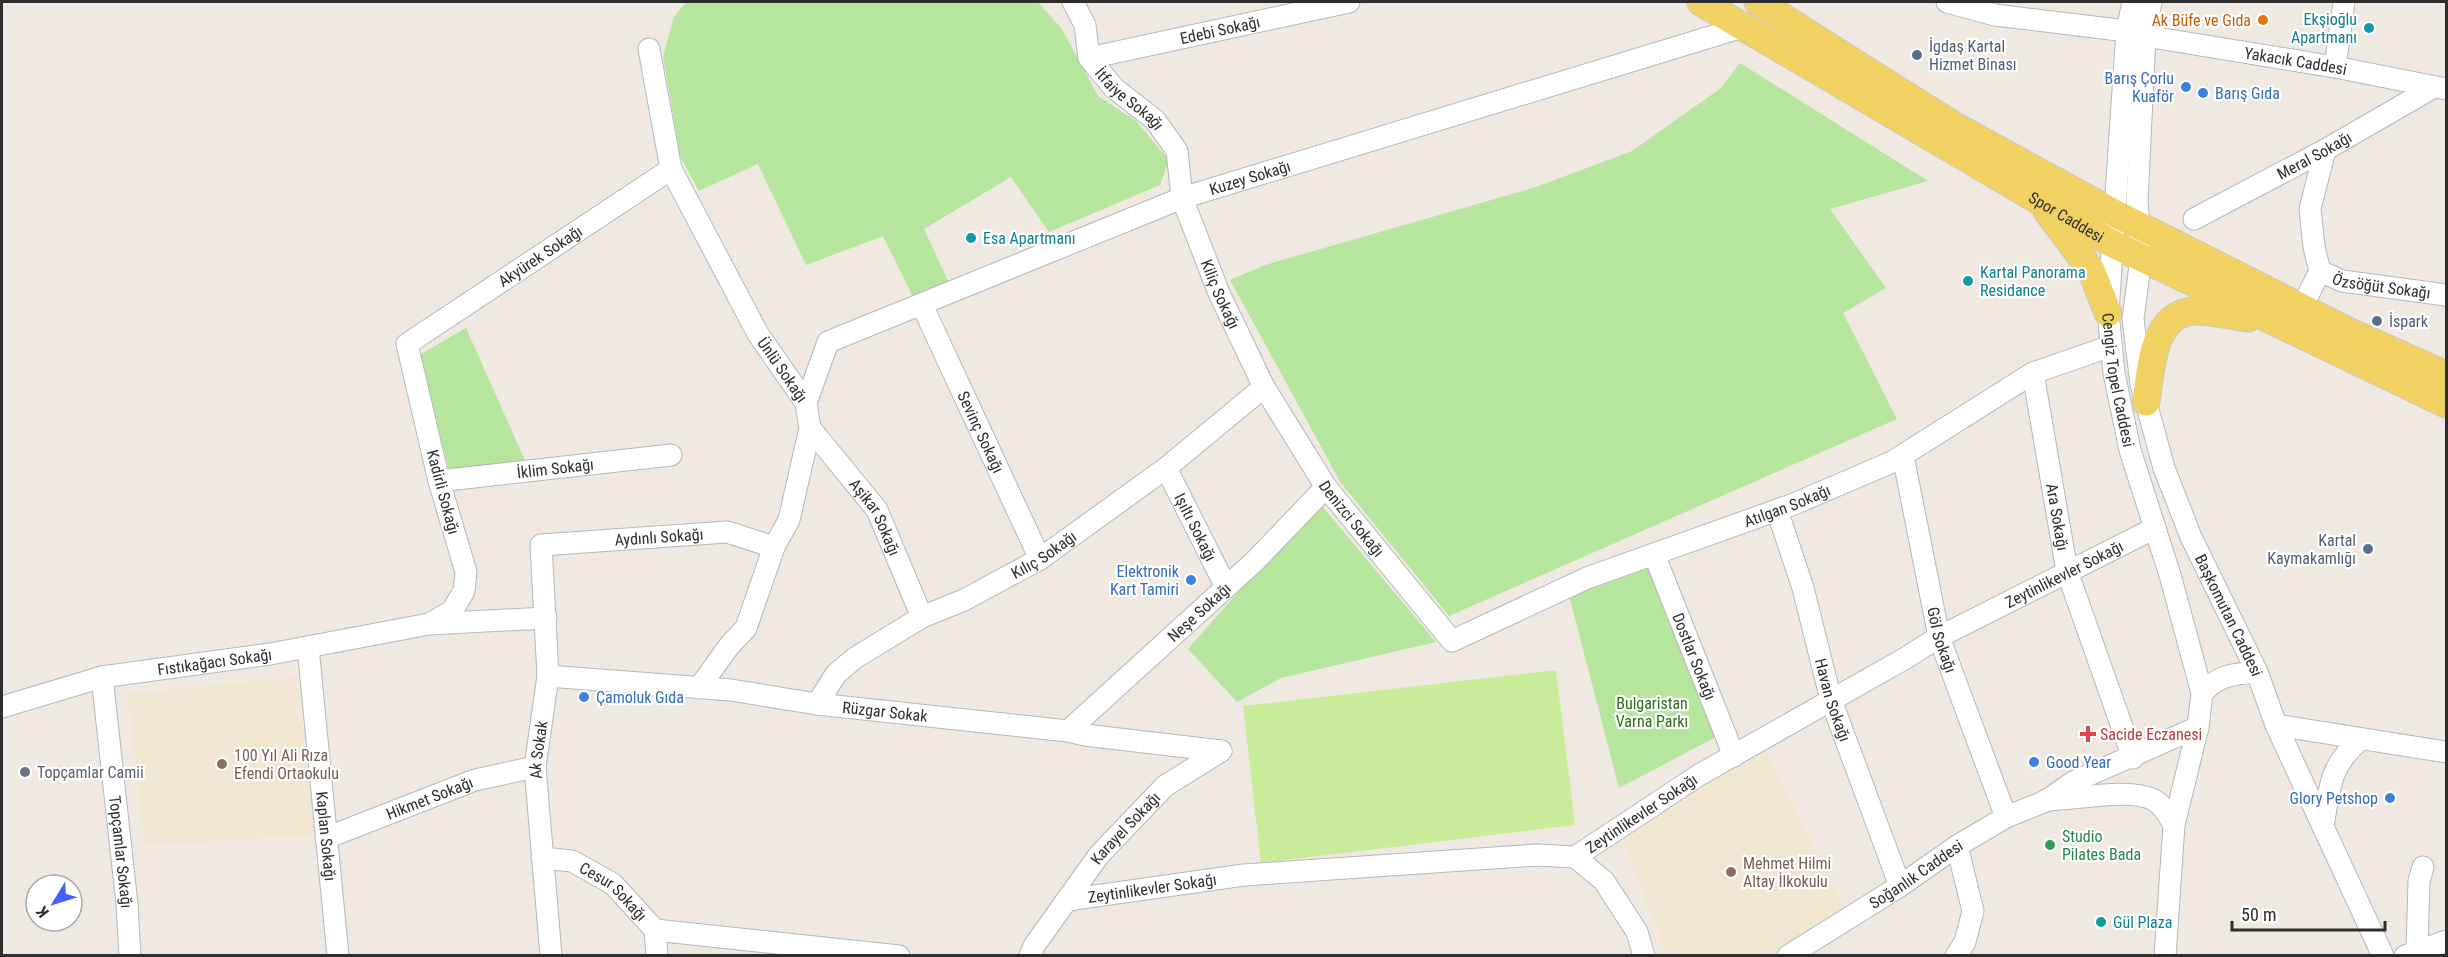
<svg xmlns="http://www.w3.org/2000/svg" width="2448" height="957" viewBox="0 0 2448 957" font-family="'Roboto Condensed',sans-serif">
	<style>
		.education { fill: #f0e6d1 }
		.green { fill: #b6e59e }
		.pitch { fill: #c9ec9a }
		.lines { fill: none; stroke-linecap: round; stroke-linejoin: round }
		.minor-casing { stroke: #b4b7c1; stroke-width: 23 }
		.major-casing { stroke: #c9c9c9; stroke-width: 29 }
		.minor { stroke: #fff; stroke-width: 21 }
		.major { stroke: #f2d163; stroke-width: 27 }
		.food-dot { fill: #e8710a; stroke: #fff; stroke-width: 2 }
		.culture-dot { fill: #0f9aa8; stroke: #fff; stroke-width: 2 }
		.service-dot { fill: #5c6f8a; stroke: #fff; stroke-width: 2 }
		.shop-dot { fill: #3f7fe0; stroke: #fff; stroke-width: 2 }
		.health-dot { fill: #e0444e; stroke: #fff; stroke-width: 2 }
		.education-dot { fill: #8d6e63; stroke: #fff; stroke-width: 2 }
		.worship-dot { fill: #6b7280; stroke: #fff; stroke-width: 2 }
		.leisure-dot { fill: #2e9e5b; stroke: #fff; stroke-width: 2 }
		.labels { text-anchor: middle; dominant-baseline: central; stroke-width: 4.5; stroke-linejoin: round; paint-order: stroke }
		.culture-label { font-size: 16px; fill: #0d838f; stroke: #fff; text-anchor: start }
		.food-label { font-size: 16px; fill: #c56008; stroke: #fff; text-anchor: end }
		.street-label { font-size: 16px; fill: #2e2e2e; stroke: #fff }
		.service-label { font-size: 16px; fill: #4e5e75; stroke: #fff; text-anchor: start }
		.shop-label { font-size: 16px; fill: #366cbe; stroke: #fff; text-anchor: end }
		.park-label { font-size: 16px; fill: #2c6e1b; stroke: #fff }
		.health-label { font-size: 16px; fill: #be3a42; stroke: #fff; text-anchor: start }
		.education-label { font-size: 16px; fill: #785e54; stroke: #fff; text-anchor: start }
		.worship-label { font-size: 16px; fill: #5b616d; stroke: #fff; text-anchor: start }
		.leisure-label { font-size: 16px; fill: #27864d; stroke: #fff; text-anchor: start }
	</style>
	<rect width="100%" height="100%" fill="#efe9e1"/>
	<g class="education">
		<polygon points="296,677 319,834 145,846 128,694"/>
		<polygon points="1763,746 1847,911 1768,955 1667,955 1620,833"/>
	</g>
	<g class="green">
		<polygon points="686,2 1038,2 1062,29 1098,96 1136,121 1169,160 1160,185 1049,232 1011,177 924,229 948,281 913,297 883,236 806,265 758,164 699,191 680,156 663,56 674,17"/>
		<polygon points="1740,63 1928,181 1830,209 1886,288 1843,313 1897,419 1449,616 1341,483 1230,280 1265,265 1536,187 1632,151 1721,88"/>
		<polygon points="466,328 527,465 451,478 421,363 421,354"/>
		<polygon points="1321,505 1436,642 1281,678 1237,702 1188,649 1255,573"/>
		<polygon points="1646,563 1718,736 1619,788 1569,595"/>
	</g>
	<polygon class="pitch" points="1556,670 1575,825 1261,863 1243,706"/>
	<g class="lines">
		<defs>
			<g id="minor">
				<path id="s1" d="M 1073,2 L 1085,25 L 1089,58 L 1114,88 L 1155,120 L 1177,151 L 1182,198 L 1219,293 L 1264,387 L 1326,487 L 1452,641 L 1587,578 L 1794,504 L 1892,462 L 2033,373 L 2111,346"/>
				<path id="s2" d="M 1947,2 L 1995,15 L 2127,31 L 2145,36 L 2335,67 L 2446,89"/>
				<path id="s3" d="M 2133,2 L 2127,31 L 2108,313 L 2114,373 L 2130,450 L 2170,575 L 2202,693 L 2198,727 L 2174,825 L 2165,956"/>
				<path id="s4" d="M 2151,2 L 2145,36 L 2137,201 L 2141,258 L 2133,319 L 2141,384 L 2164,468 L 2191,537 L 2257,672 L 2276,725 L 2383,956"/>
				<path id="s5" d="M 649,49 L 671,169 L 758,334 L 806,403 L 810,428 L 789,520 L 774,547 L 746,628 L 729,646 L 699,688"/>
				<path id="s6" d="M 1089,58 L 1349,2"/>
				<polyline points="2335,67 2344,2"/>
				<path id="s7" d="M 2194,219 L 2325,150 L 2434,87"/>
				<path id="s8" d="M 2320,271 L 2342,281 L 2446,295"/>
				<path id="s9" d="M 922,305 L 1040,559"/>
				<polyline points="2302,307 2320,271 2314,247 2310,209 2325,150"/>
				<path id="s10" d="M 2033,373 L 2067,571 L 2133,758"/>
				<path id="s11" d="M 806,403 L 828,342 L 1182,198 L 1746,26"/>
				<path id="s12" d="M 810,428 L 877,510 L 922,617"/>
				<path id="s13" d="M 1903,456 L 1939,637 L 2006,817"/>
				<path id="s14" d="M 1166,468 L 1226,587"/>
				<path id="s15" d="M 439,481 L 671,455"/>
				<path id="s16" d="M 1777,510 L 1803,588 L 1831,700 L 1900,886"/>
				<path id="s17" d="M 1654,554 L 1734,756"/>
				<path id="s18" d="M 429,624 L 452,611 L 464,591 L 466,572 L 439,481 L 407,344 L 671,169"/>
				<path id="s19" d="M 308,647 L 338,956"/>
				<path id="s20" d="M 548,676 L 731,690 L 817,704 L 1068,731 L 1085,735 L 1221,751"/>
				<path id="s21" d="M 102,677 L 127,904 L 130,956"/>
				<path d="M 2202,693 C 2219,675 2233,674 2257,672"/>
				<path id="s22" d="M 817,704 L 836,674 L 855,658 L 922,617 L 964,600 L 1040,559 L 1166,468 L 1264,387"/>
				<path id="s23" d="M 2,707 L 102,677 L 270,654 L 429,624 L 546,618"/>
				<polyline points="2276,725 2446,752"/>
				<path id="s24" d="M 1068,731 L 1255,561 L 1326,487"/>
				<path d="M 2046,800 C 2075,800 2129,787 2154,800 C 2163,805 2169,816 2174,825"/>
				<path d="M 2323,826 C 2330,787 2329,766 2361,739"/>
				<path id="s25" d="M 326,838 L 475,780 L 535,767"/>
				<polyline points="1575,857 1604,881 1637,932 1644,956"/>
				<path id="s26" d="M 542,858 L 572,861 L 613,884 L 655,930 L 657,956"/>
				<path id="s27" d="M 1067,900 L 1244,875 L 1537,855 L 1575,857 L 1699,775 L 1904,659 L 1939,637 L 2155,528"/>
				<polyline points="655,930 899,956"/>
				<polyline points="2417,950 2419,881 2423,867"/>
				<path id="s28" d="M 551,956 L 535,767 L 548,676 L 541,545 L 727,532 L 774,547"/>
				<path id="s29" d="M 1030,956 L 1034,946 L 1099,855 L 1165,786 L 1221,751"/>
				<path id="s30" d="M 1788,956 L 1900,886 L 1957,846 L 2006,817 L 2046,801 L 2073,782 L 2198,727"/>
				<polyline points="1956,956 1965,942 1973,911 1957,846"/>
				<polyline points="2405,956 2446,941"/>
			</g>
			<g id="major">
				<path id="s31" d="M 1701,2 L 2111,243 L 2446,404"/>
				<polyline points="1758,2 1953,125 2114,213 2350,332 2446,375"/>
				<polyline points="2047,211 2091,270 2108,313"/>
				<path d="M 2146,402 C 2151,372 2151,315 2193,311 C 2210,310 2231,316 2248,318"/>
			</g>
		</defs>
		<use href="#minor" class="minor-casing"/>
		<use href="#major" class="major-casing"/>
		<use href="#minor" class="minor"/>
		<use href="#major" class="major"/>
	</g>
	<circle class="food-dot" cx="2263" cy="20" r="6"/>
	<g class="culture-dot">
		<circle cx="2369" cy="28" r="6"/>
		<circle cx="971" cy="238" r="6"/>
		<circle cx="1968" cy="281" r="6"/>
		<circle cx="2101" cy="922" r="6"/>
	</g>
	<g class="service-dot">
		<circle cx="1917" cy="55" r="6"/>
		<circle cx="2377" cy="321" r="6"/>
		<circle cx="2368" cy="549" r="6"/>
	</g>
	<g class="shop-dot">
		<circle cx="2186" cy="87" r="6"/>
		<circle cx="2203" cy="93" r="6"/>
		<circle cx="1191" cy="580" r="6"/>
		<circle cx="584" cy="697" r="6"/>
		<circle cx="2034" cy="762" r="6"/>
		<circle cx="2390" cy="798" r="6"/>
	</g>
	<path class="health-dot" d="M2085 725h6v6h6v6h-6v6h-6v-6h-6v-6h6z"/>
	<g class="education-dot">
		<circle cx="222" cy="764" r="6"/>
		<circle cx="1731" cy="872" r="6"/>
	</g>
	<circle class="worship-dot" cx="25" cy="772" r="6"/>
	<circle class="leisure-dot" cx="2050" cy="845" r="6"/>
	<g class="labels">
		<g class="culture-label">
			<text x="2357" y="19" text-anchor="end">Ekşioğlu<tspan x="2357" dy="18">Apartmanı</tspan></text>
			<text x="983" y="238">Esa Apartmanı</text>
			<text x="1980" y="272">Kartal Panorama<tspan x="1980" dy="18">Residance</tspan></text>
			<text x="2113" y="922">Gül Plaza</text>
		</g>
		<g class="food-label">
			<text x="2251" y="20">Ak Büfe ve Gıda</text>
		</g>
		<g class="street-label">
			<text stroke="none"><textPath href="#s6" startOffset="134">Edebi Sokağı</textPath></text>
			<text stroke="none"><textPath href="#s2" startOffset="354">Yakacık Caddesi</textPath></text>
			<text stroke="none"><textPath href="#s1" startOffset="117">İtfaiye Sokağı</textPath></text>
			<text stroke="none"><textPath href="#s7" startOffset="136">Meral Sokağı</textPath></text>
			<text stroke="none"><textPath href="#s11" startOffset="518">Kuzey Sokağı</textPath></text>
			<text stroke="none"><textPath href="#s31" startOffset="424">Spor Caddesi</textPath></text>
			<text stroke="none"><textPath href="#s18" startOffset="464">Akyürek Sokağı</textPath></text>
			<text stroke="none"><textPath href="#s8" startOffset="64">Özsöğüt Sokağı</textPath></text>
			<text stroke="none"><textPath href="#s1" startOffset="339">Kiliç Sokağı</textPath></text>
			<text stroke="none"><textPath href="#s5" startOffset="352">Ünlü Sokağı</textPath></text>
			<text stroke="none"><textPath href="#s3" startOffset="380">Cengiz Topel Caddesi</textPath></text>
			<text stroke="none"><textPath href="#s9" startOffset="140">Sevinç Sokağı</textPath></text>
			<text stroke="none"><textPath href="#s15" startOffset="117">İklim Sokağı</textPath></text>
			<text transform="translate(443 492) rotate(75)">Kadirli Sokağı</text>
			<text stroke="none"><textPath href="#s1" startOffset="1120">Atılgan Sokağı</textPath></text>
			<text stroke="none"><textPath href="#s10" startOffset="146">Ara Sokağı</textPath></text>
			<text stroke="none"><textPath href="#s12" startOffset="111">Aşikar Sokağı</textPath></text>
			<text stroke="none"><textPath href="#s1" startOffset="600">Denizci Sokağı</textPath></text>
			<text stroke="none"><textPath href="#s14" startOffset="66">Işıltı Sokağı</textPath></text>
			<text stroke="none"><textPath href="#s28" startOffset="531">Aydınlı Sokağı</textPath></text>
			<text stroke="none"><textPath href="#s22" startOffset="276">Kılıç Sokağı</textPath></text>
			<text stroke="none"><textPath href="#s27" startOffset="1076">Zeytinlikevler Sokağı</textPath></text>
			<text stroke="none"><textPath href="#s24" startOffset="177">Neşe Sokağı</textPath></text>
			<text stroke="none"><textPath href="#s4" startOffset="632">Başkomutan Caddesi</textPath></text>
			<text stroke="none"><textPath href="#s13" startOffset="188">Göl Sokağı</textPath></text>
			<text stroke="none"><textPath href="#s17" startOffset="110">Dostlar Sokağı</textPath></text>
			<text stroke="none"><textPath href="#s23" startOffset="218">Fıstıkağacı Sokağı</textPath></text>
			<text stroke="none"><textPath href="#s16" startOffset="198">Havan Sokağı</textPath></text>
			<text stroke="none"><textPath href="#s20" startOffset="339">Rüzgar Sokak</textPath></text>
			<text stroke="none"><textPath href="#s28" startOffset="207">Ak Sokak</textPath></text>
			<text stroke="none"><textPath href="#s25" startOffset="111">Hikmet Sokağı</textPath></text>
			<text stroke="none"><textPath href="#s27" startOffset="590">Zeytinlikevler Sokağı</textPath></text>
			<text stroke="none"><textPath href="#s29" startOffset="160">Karayel Sokağı</textPath></text>
			<text stroke="none"><textPath href="#s19" startOffset="190">Kaplan Sokağı</textPath></text>
			<text stroke="none"><textPath href="#s21" startOffset="176">Topçamlar Sokağı</textPath></text>
			<text stroke="none"><textPath href="#s30" startOffset="152">Soğanlık Caddesi</textPath></text>
			<text stroke="none"><textPath href="#s27" startOffset="86">Zeytinlikevler Sokağı</textPath></text>
			<text stroke="none"><textPath href="#s26" startOffset="82">Cesur Sokağı</textPath></text>
		</g>
		<g class="service-label">
			<text x="1929" y="46">İgdaş Kartal<tspan x="1929" dy="18">Hizmet Binası</tspan></text>
			<text x="2389" y="321">İspark</text>
			<text x="2356" y="540" text-anchor="end">Kartal<tspan x="2356" dy="18">Kaymakamlığı</tspan></text>
		</g>
		<g class="shop-label">
			<text x="2174" y="78">Barış Çorlu<tspan x="2174" dy="18">Kuaför</tspan></text>
			<text x="2215" y="93" text-anchor="start">Barış Gıda</text>
			<text x="1179" y="571">Elektronik<tspan x="1179" dy="18">Kart Tamiri</tspan></text>
			<text x="596" y="697" text-anchor="start">Çamoluk Gıda</text>
			<text x="2046" y="762" text-anchor="start">Good Year</text>
			<text x="2378" y="798">Glory Petshop</text>
		</g>
		<g class="park-label">
			<text x="1652" y="703">Bulgaristan<tspan x="1652" dy="18">Varna Parkı</tspan></text>
		</g>
		<g class="health-label">
			<text x="2100" y="734">Sacide Eczanesi</text>
		</g>
		<g class="education-label">
			<text x="234" y="755">100 Yıl Ali Rıza<tspan x="234" dy="18">Efendi Ortaokulu</tspan></text>
			<text x="1743" y="863">Mehmet Hilmi<tspan x="1743" dy="18">Altay İlkokulu</tspan></text>
		</g>
		<g class="worship-label">
			<text x="37" y="772">Topçamlar Camii</text>
		</g>
		<g class="leisure-label">
			<text x="2062" y="836">Studio<tspan x="2062" dy="18">Pilates Bada</tspan></text>
		</g>
	</g>
	<rect width="2448" height="957" fill="none" stroke="#2e2e2e" stroke-width="6"/>
	<g transform="translate(54 903) rotate(232)"><circle r="28" fill="#ffffff" stroke="#ababab" stroke-width="1.5"/>
	<path d="M0-4.5L10 22L0 15L-10 22Z" fill="#4264fb"/>
	<text y="-9" font-size="16" font-weight="bold" text-anchor="middle" fill="#2e2e2e">K</text>
	</g>
	<path d="M2232 921v9h153v-9" fill="none" stroke="#2e2e2e" stroke-width="3"/>
	<text x="2241" y="921" font-size="18" fill="#2e2e2e" stroke="#ffffff" stroke-width="4.5" paint-order="stroke">50 m</text>
</svg>
